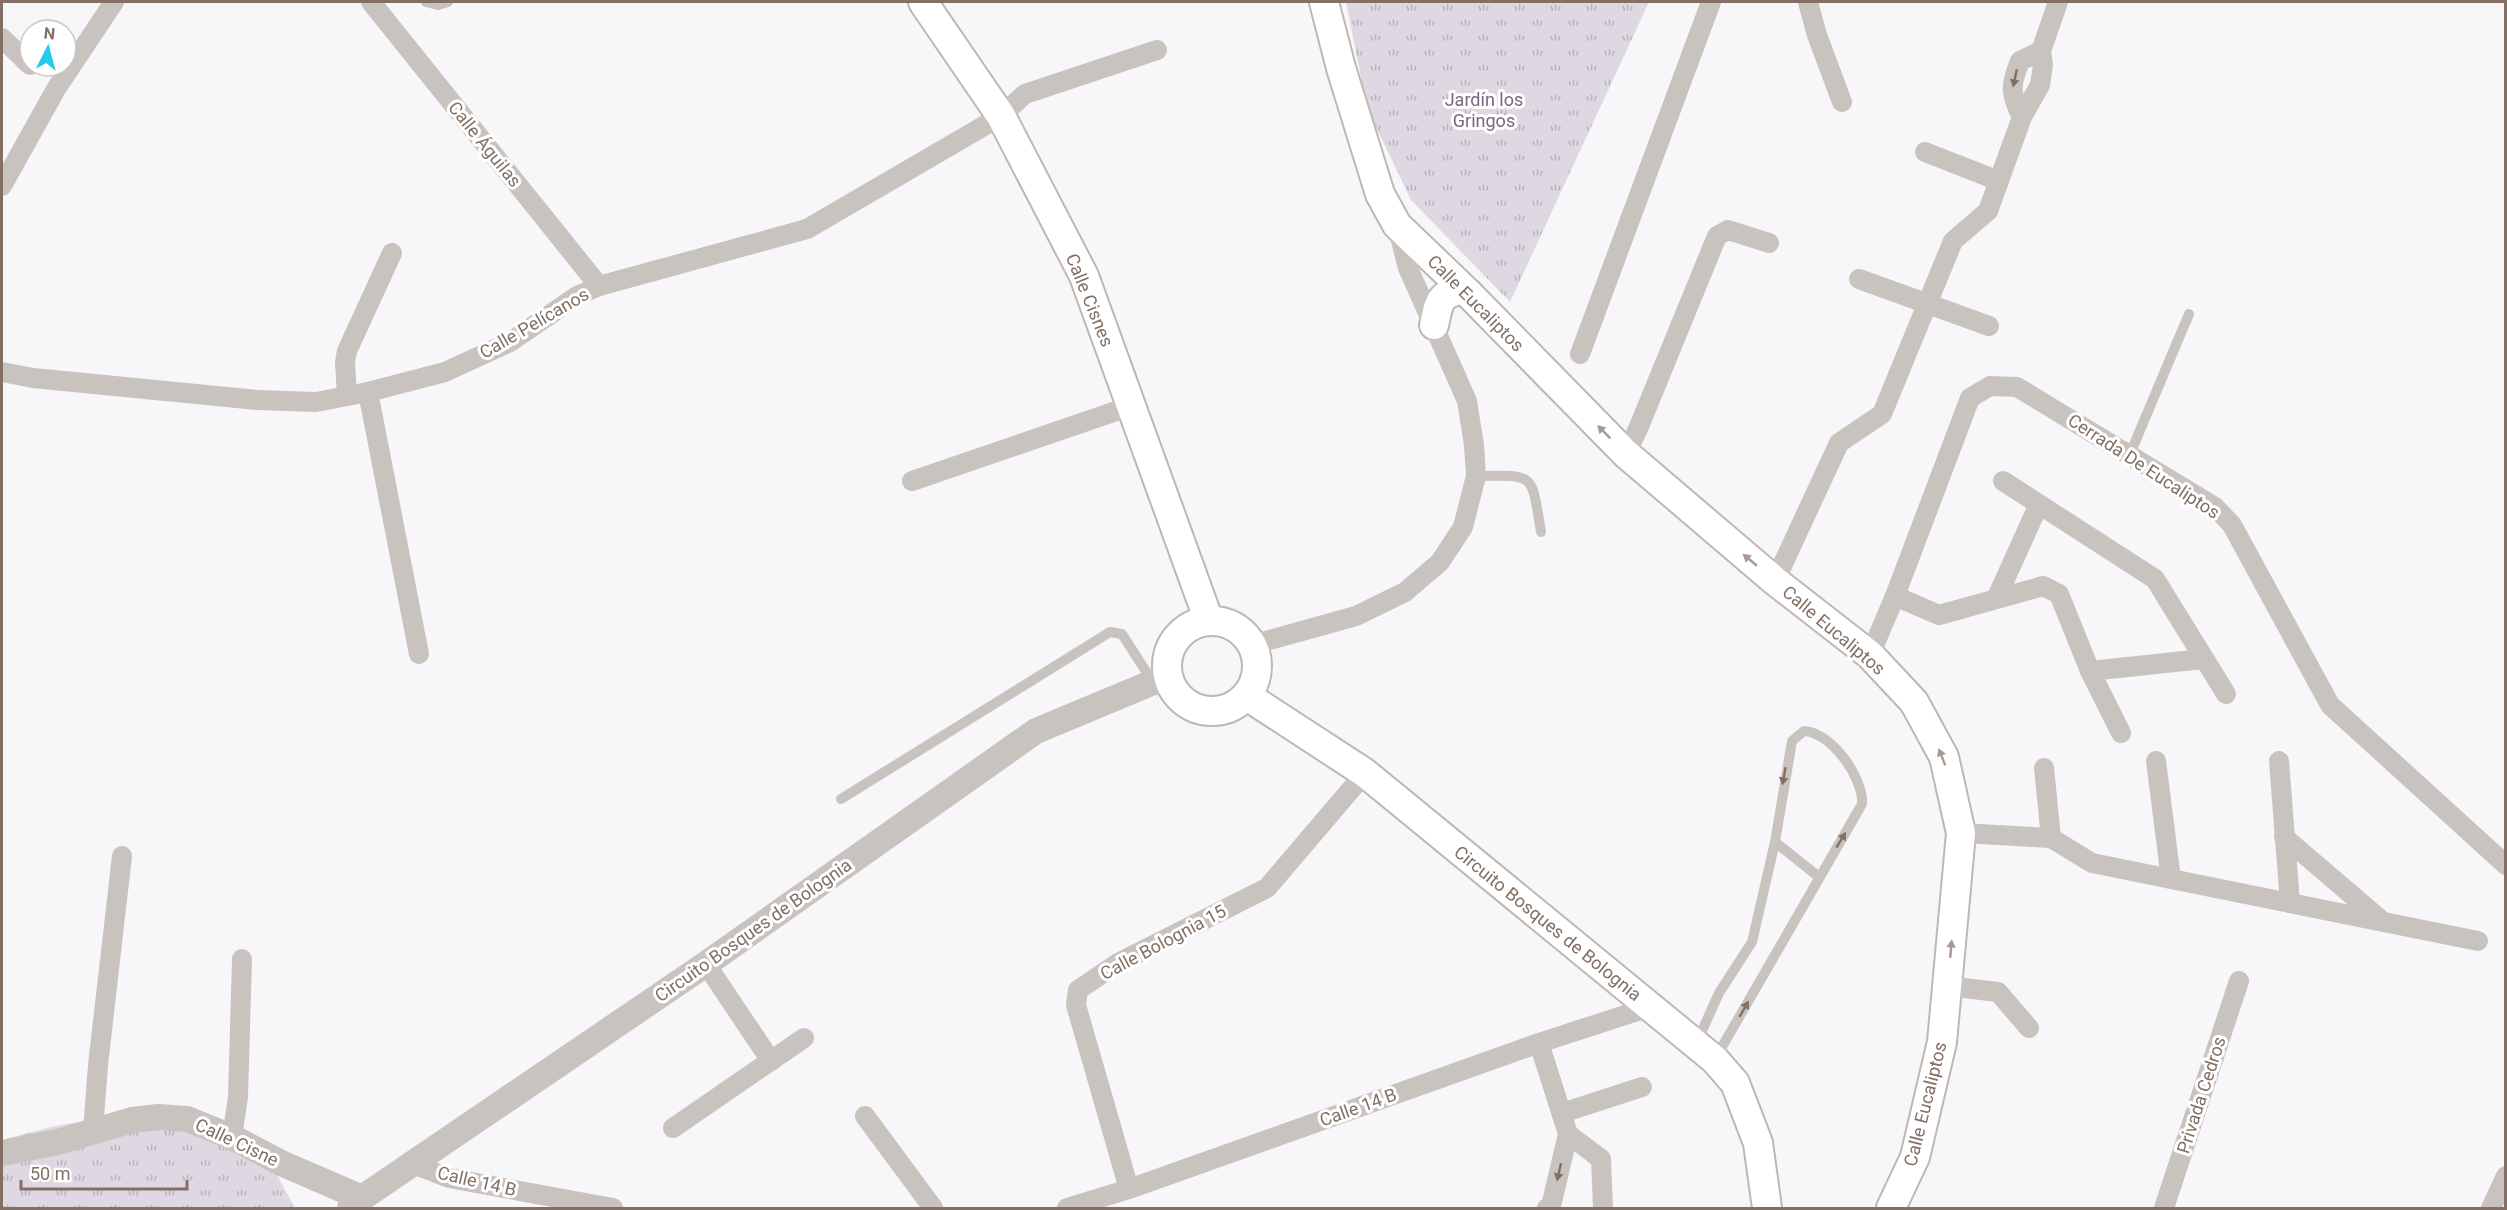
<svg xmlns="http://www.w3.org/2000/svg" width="2507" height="1210" viewBox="0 0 2507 1210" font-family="Roboto,sans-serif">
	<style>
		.park { fill: url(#park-tufts) }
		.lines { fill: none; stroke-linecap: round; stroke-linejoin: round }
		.secondary-casing { stroke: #beb7b2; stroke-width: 32 }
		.service { stroke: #c9c3c0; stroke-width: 10 }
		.minor { stroke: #c9c3c0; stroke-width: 20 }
		.tertiary { stroke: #c9c3c0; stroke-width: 26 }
		.secondary { stroke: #fff; stroke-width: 28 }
		.oneway { fill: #836f63 }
		.oneway2 { fill: #a89a92 }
		.labels { text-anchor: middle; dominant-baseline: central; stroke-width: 6; stroke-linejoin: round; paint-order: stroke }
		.park-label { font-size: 18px; fill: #796680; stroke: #fff }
		.street-label { font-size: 18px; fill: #836f63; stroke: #fff }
	</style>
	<defs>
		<pattern id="park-tufts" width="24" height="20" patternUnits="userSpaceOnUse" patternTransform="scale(1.5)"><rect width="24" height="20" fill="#ddd8e1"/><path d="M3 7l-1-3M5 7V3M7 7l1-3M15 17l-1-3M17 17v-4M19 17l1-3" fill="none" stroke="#b9b3ba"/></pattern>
	</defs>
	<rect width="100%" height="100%" fill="#f7f7f9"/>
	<g class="park">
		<polygon points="1346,2 1649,2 1510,302 1411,200 1367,108"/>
		<polygon points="157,1109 273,1168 295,1208 2,1208 2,1140 55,1126"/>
	</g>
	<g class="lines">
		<defs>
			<g id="secondary">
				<polyline points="923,2 1001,116 1084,276 1209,621"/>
				<polyline points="1324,2 1341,68 1380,194 1397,225 1468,293 1626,454 1775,581 1870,655 1914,702 1944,757 1961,833 1942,1042 1915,1157 1891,1208"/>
				<path d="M 1434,325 C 1439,304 1438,294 1461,290 L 1468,293"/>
				<circle cx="1212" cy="666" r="45"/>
				<polyline points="1247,696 1365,773 1715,1060 1735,1083 1758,1143 1767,1208"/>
			</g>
		</defs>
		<use href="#secondary" class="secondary-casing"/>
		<g class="service">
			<polyline points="426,2 438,5 448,2"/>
			<polyline points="2130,454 2189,314"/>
			<path d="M 1476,476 C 1537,475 1531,473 1541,532"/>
			<polyline points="841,799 1110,632 1122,634 1152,681"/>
			<polyline points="1775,842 1819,877"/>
			<path d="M 1697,1042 L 1719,993 L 1752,942 L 1775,842 L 1792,741 L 1804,731 C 1831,732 1864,778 1862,804 L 1715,1059"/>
		</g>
		<g class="minor">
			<polyline points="371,2 599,286"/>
			<polyline points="1808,2 1817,35 1842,102"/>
			<polyline points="2,38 30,65"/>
			<path d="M 2022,117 C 2010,94 2010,85 2020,61 L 2041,51"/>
			<polyline points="1925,152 1999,181"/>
			<polyline points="2,186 56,89 114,2"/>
			<polyline points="1859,279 1989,326"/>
			<polyline points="1580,354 1711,2"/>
			<polyline points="2,372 33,378 257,400 316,402 368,392 445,372 510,342 577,296 599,286 807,229 1001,116 1025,94 1157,50"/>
			<polyline points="368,392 419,654"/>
			<polyline points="347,396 345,362 347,351 392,253"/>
			<polyline points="1626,454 1638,429 1717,236 1728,230 1769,243"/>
			<polyline points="912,481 1131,406"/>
			<polyline points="2003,481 2155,579 2226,694"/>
			<polyline points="1775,581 1839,443 1882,414 1953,241 1988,211 2022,117 2040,85 2043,65 2041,51 2058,2"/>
			<polyline points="1895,596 1939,615 2043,586 2059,594 2090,671 2121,733"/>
			<polyline points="1997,597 2039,504"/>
			<polyline points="1252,645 1356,616 1405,592 1440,562 1463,527 1476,476 1474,445 1467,401 1408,268 1397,225"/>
			<polyline points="1870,655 1895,596 1970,398 1990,386 2017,387 2215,507 2232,525 2330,705 2506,865"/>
			<polyline points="2090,671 2203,659"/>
			<polyline points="2156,761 2171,879"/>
			<polyline points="2279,761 2290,903"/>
			<polyline points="2044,768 2051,838"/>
			<polyline points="1961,833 2051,838 2092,863 2478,941"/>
			<polyline points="2284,837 2381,920"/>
			<polyline points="706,964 771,1061"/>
			<polyline points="1947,986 1998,992 2029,1028"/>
			<polyline points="1539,1043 1568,1134 1551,1206 1547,1208"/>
			<polyline points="1562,1113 1642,1087"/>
			<polyline points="865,1116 933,1208"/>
			<polyline points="673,1128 804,1038"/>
			<polyline points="93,1131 98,1065 122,856"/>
			<polyline points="1568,1134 1601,1159 1603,1208"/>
			<polyline points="232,1137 238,1097 242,959"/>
			<polyline points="413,1164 449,1178 613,1208"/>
			<polyline points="1129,1189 1076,1005 1078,990 1118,963 1267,888 1365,773"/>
			<polyline points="1067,1208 1129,1189 1539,1043 1650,1007"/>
			<polyline points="2164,1208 2239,981"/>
			<polyline points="2491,1208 2506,1176"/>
		</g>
		<g class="tertiary">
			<polyline points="2,1153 58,1142 132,1120 158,1117 187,1119 232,1137 281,1163 362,1198"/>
			<polyline points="350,1208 362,1198 706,964 1036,731 1168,676"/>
		</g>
		<use href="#secondary" class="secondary"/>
	</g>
	<defs><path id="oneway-solid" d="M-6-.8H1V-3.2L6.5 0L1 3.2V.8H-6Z" transform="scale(1.5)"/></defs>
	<g class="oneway">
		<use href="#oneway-solid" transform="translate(2015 78) rotate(102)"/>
		<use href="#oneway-solid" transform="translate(1784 776) rotate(100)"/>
		<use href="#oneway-solid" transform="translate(1841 840) rotate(-59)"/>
		<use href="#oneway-solid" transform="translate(1744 1009) rotate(-60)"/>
		<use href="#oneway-solid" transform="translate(1559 1172) rotate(103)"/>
	</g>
	<g class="oneway2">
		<use href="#oneway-solid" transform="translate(1604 432) rotate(-135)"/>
		<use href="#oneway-solid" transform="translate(1750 560) rotate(-140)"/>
		<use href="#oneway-solid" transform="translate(1942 757) rotate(-111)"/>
		<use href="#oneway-solid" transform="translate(1951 949) rotate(-85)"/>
	</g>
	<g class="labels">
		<g class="park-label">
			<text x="1484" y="99">Jardín los<tspan x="1484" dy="21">Gringos</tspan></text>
		</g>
		<g class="street-label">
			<text transform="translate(485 144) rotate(51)">Calle Águilas</text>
			<text transform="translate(1090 300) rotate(68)">Calle Cisnes</text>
			<text transform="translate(1476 303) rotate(45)">Calle Eucaliptos</text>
			<text transform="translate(534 323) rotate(-30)">Calle Pelícanos</text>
			<text transform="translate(2144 466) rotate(33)">Cerrada De Eucaliptos</text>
			<text transform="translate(1834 630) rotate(40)">Calle Eucaliptos</text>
			<text transform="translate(1548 923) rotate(39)">Circuito Bosques de Bolognia</text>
			<text transform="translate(753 930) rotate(-35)">Circuito Bosques de Bolognia</text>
			<text transform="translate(1163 942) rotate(-28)">Calle Bolognia 15</text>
			<text transform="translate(2201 1095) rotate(-72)">Privada Cedros</text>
			<text transform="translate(1925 1104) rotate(-76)">Calle Eucaliptos</text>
			<text transform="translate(1358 1107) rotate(-20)">Calle 14 B</text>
			<text transform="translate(237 1142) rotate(25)">Calle Cisne</text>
			<text transform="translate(477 1181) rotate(13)">Calle 14 B</text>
		</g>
	</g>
	<rect width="2507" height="1210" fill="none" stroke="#836f63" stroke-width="6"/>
	<g transform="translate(48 48) rotate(6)"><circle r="28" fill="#ffffff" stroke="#cdc5c1" stroke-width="1.5"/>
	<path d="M0-4.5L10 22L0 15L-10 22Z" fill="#26c9ea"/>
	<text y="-9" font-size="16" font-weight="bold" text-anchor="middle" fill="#836f63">N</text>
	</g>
	<path d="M21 1180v9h166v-9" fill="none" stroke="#836f63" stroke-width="3"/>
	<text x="30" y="1180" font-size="18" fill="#836f63" stroke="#ffffff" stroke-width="4.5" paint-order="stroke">50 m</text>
</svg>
